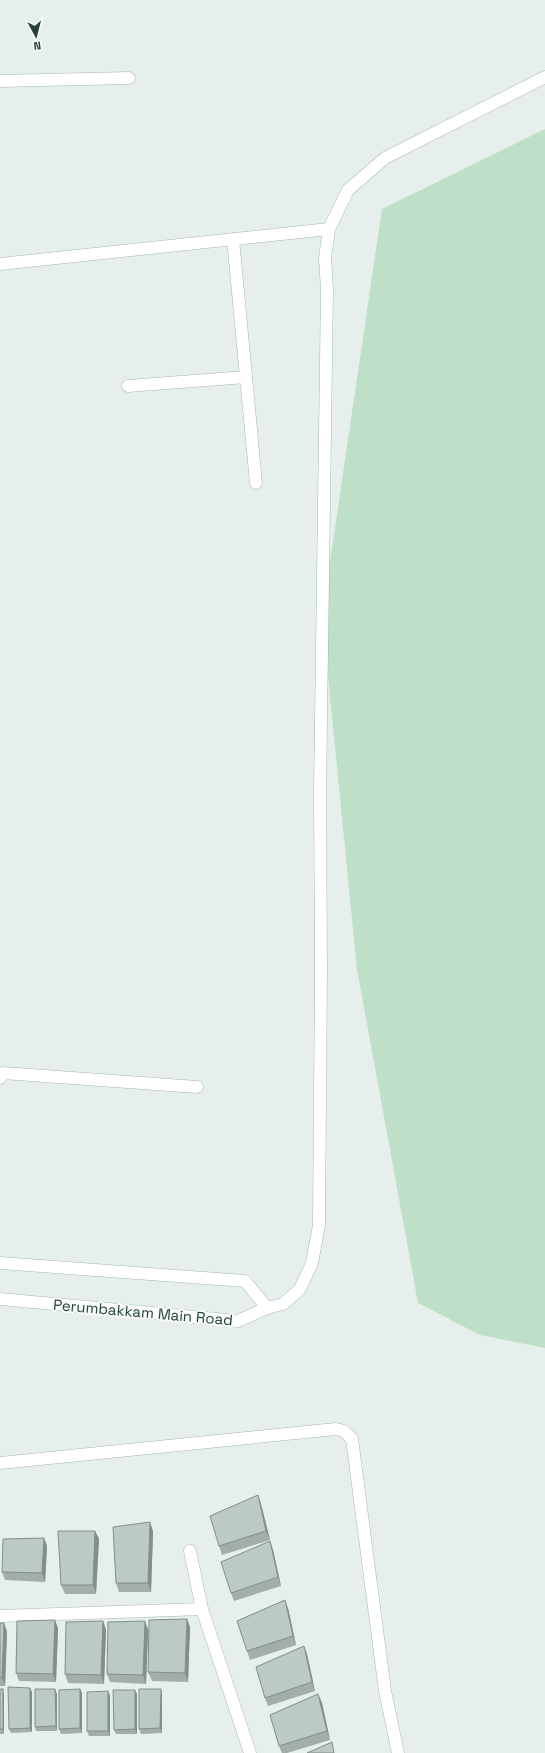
<svg xmlns="http://www.w3.org/2000/svg" width="545" height="1753" viewBox="0 0 545 1753" font-family="'Space Grotesk',sans-serif">
	<style>
		.green { fill: #bfe0c8 }
		.lines { fill: none; stroke-linecap: round; stroke-linejoin: round }
		.lane-casing { stroke: #a8b8b2; stroke-width: 13 }
		.street-casing { stroke: #a8b8b2; stroke-width: 13 }
		.secondary-casing { stroke: #a4bbb3; stroke-width: 13 }
		.lane { stroke: #fff; stroke-width: 12 }
		.street { stroke: #fff; stroke-width: 12 }
		.secondary { stroke: #fff; stroke-width: 12 }
		.wall { fill: #a1aea9 }
		.shaded-wall { fill: #838d89 }
		.building { fill: #bbcac4; stroke: #838d89 }
		.labels { text-anchor: middle; dominant-baseline: central; stroke-width: 4; stroke-linejoin: round; paint-order: stroke }
		.street-label { font-size: 15px; fill: #24423a; stroke: #f7fbf9 }
	</style>
	<rect width="100%" height="100%" fill="#e6efeb"/>
	<polygon class="green" points="545,129 545,1348 480,1335 418,1303 357,969 322,616 382,209"/>
	<g class="lines">
		<defs>
			<polyline id="lane" points="0,1078 3,1073 197,1087"/>
			<g id="street">
				<polyline points="0,81 129,78"/>
				<polyline points="233,239 256,483"/>
				<polyline points="0,264 329,229"/>
				<polyline points="128,386 246,377"/>
				<polyline points="0,1463 336,1429 344,1431 352,1439 385,1691 398,1753"/>
				<polyline points="190,1551 202,1609 250,1753"/>
				<polyline points="0,1616 202,1609"/>
			</g>
			<g id="secondary">
				<polyline points="0,1263 245,1281 267,1308"/>
				<polyline points="0,1299 238,1321 267,1308 283,1304 300,1289 312,1263 319,1225 321,971 320,792 327,290 325,258 329,229 348,190 385,158 545,77"/>
			</g>
		</defs>
		<use href="#lane" class="lane-casing"/>
		<use href="#street" class="street-casing"/>
		<use href="#secondary" class="secondary-casing"/>
		<use href="#lane" class="lane"/>
		<use href="#street" class="street"/>
		<use href="#secondary" class="secondary"/>
	</g>
	<g class="wall">
		<polygon points="258,1495 261,1504 270,1540 222,1555 219,1546"/>
		<polygon points="95,1531 99,1539 96,1594 65,1594 61,1585"/>
		<polygon points="153,1531 151,1592 119,1592 116,1583"/>
		<polygon points="44,1538 47,1546 45,1582 5,1580 2,1572"/>
		<polygon points="270,1541 273,1550 281,1586 234,1601 231,1593"/>
		<polygon points="288,1608 296,1645 250,1660 247,1651"/>
		<polygon points="187,1619 190,1627 188,1682 152,1681 148,1672"/>
		<polygon points="103,1621 106,1630 104,1684 68,1683 65,1674"/>
		<polygon points="145,1621 148,1630 146,1684 110,1682 107,1674"/>
		<polygon points="0,1623 4,1623 7,1632 5,1686 0,1686"/>
		<polygon points="58,1628 56,1682 19,1681 16,1673"/>
		<polygon points="307,1654 315,1691 268,1706 265,1698"/>
		<polygon points="0,1689 4,1694 4,1734 0,1734"/>
		<polygon points="80,1689 82,1693 82,1733 61,1734 59,1729"/>
		<polygon points="108,1691 110,1696 110,1736 89,1736 87,1731"/>
		<polygon points="32,1692 32,1732 11,1733 9,1729"/>
		<polygon points="162,1693 162,1733 141,1734 139,1729"/>
		<polygon points="57,1694 57,1731 36,1731 35,1727"/>
		<polygon points="137,1694 137,1734 116,1734 114,1730"/>
		<polygon points="318,1694 322,1703 330,1740 287,1753 282,1753 279,1746"/>
	</g>
	<g class="shaded-wall">
		<polygon points="258,1495 261,1504 270,1540 266,1531"/>
		<polygon points="150,1522 153,1531 151,1592 148,1583"/>
		<polygon points="95,1531 99,1539 96,1594 93,1585"/>
		<polygon points="44,1538 47,1546 45,1582 42,1573"/>
		<polygon points="270,1541 273,1550 281,1586 278,1577"/>
		<polygon points="285,1600 288,1608 296,1645 293,1636"/>
		<polygon points="187,1619 190,1627 188,1682 185,1673"/>
		<polygon points="55,1620 58,1628 56,1682 53,1674"/>
		<polygon points="103,1621 106,1630 104,1684 101,1675"/>
		<polygon points="145,1621 148,1630 146,1684 143,1675"/>
		<polygon points="4,1623 7,1632 5,1686 2,1678"/>
		<polygon points="304,1646 307,1654 315,1691 312,1682"/>
		<polygon points="30,1688 32,1692 32,1732 30,1728"/>
		<polygon points="3,1689 4,1694 4,1734 3,1729"/>
		<polygon points="55,1689 57,1694 57,1731 56,1726"/>
		<polygon points="80,1689 82,1693 82,1733 80,1728"/>
		<polygon points="161,1689 162,1693 162,1733 160,1728"/>
		<polygon points="135,1690 137,1694 137,1734 135,1729"/>
		<polygon points="108,1691 110,1696 110,1736 108,1731"/>
		<polygon points="318,1694 322,1703 330,1740 327,1731"/>
	</g>
	<g class="building">
		<polygon points="258,1495 266,1531 219,1546 210,1516"/>
		<polygon points="150,1522 148,1583 116,1583 113,1527"/>
		<polygon points="58,1531 95,1531 93,1585 61,1585"/>
		<polygon points="44,1538 42,1573 2,1572 3,1539"/>
		<polygon points="270,1541 278,1577 231,1593 221,1562"/>
		<polygon points="285,1600 293,1636 247,1651 237,1621"/>
		<polygon points="187,1619 185,1673 148,1672 149,1620"/>
		<polygon points="55,1620 53,1674 16,1673 17,1621"/>
		<polygon points="103,1621 101,1675 65,1674 66,1622"/>
		<polygon points="145,1621 143,1675 107,1674 108,1622"/>
		<polygon points="0,1623 4,1623 2,1678 0,1678"/>
		<polygon points="304,1646 312,1682 265,1698 256,1667"/>
		<polygon points="8,1687 30,1688 30,1728 9,1729"/>
		<rect x="0" y="1689" width="3" height="40"/>
		<polygon points="35,1689 55,1689 56,1726 35,1727"/>
		<polygon points="80,1689 80,1728 59,1729 59,1690"/>
		<polygon points="139,1689 161,1689 160,1728 139,1729"/>
		<polygon points="113,1690 135,1690 135,1729 114,1730"/>
		<polygon points="108,1691 108,1731 87,1731 87,1692"/>
		<polygon points="318,1694 327,1731 279,1746 270,1715"/>
		<polygon points="332,1742 334,1753 307,1753"/>
	</g>
	<g class="labels">
		<g class="street-label">
			<text transform="translate(143 1312) rotate(5)">Perumbakkam Main Road</text>
		</g>
	</g>
	<g transform="translate(36 36) rotate(173)" stroke="#f7fbf9" stroke-width="3" paint-order="stroke">
	<path d="M0-3L7 15L0 10L-7 15Z" fill="#24423a"/>
	<text y="-6" font-size="11" font-weight="bold" text-anchor="middle" fill="#24423a">N</text>
	</g>
</svg>
